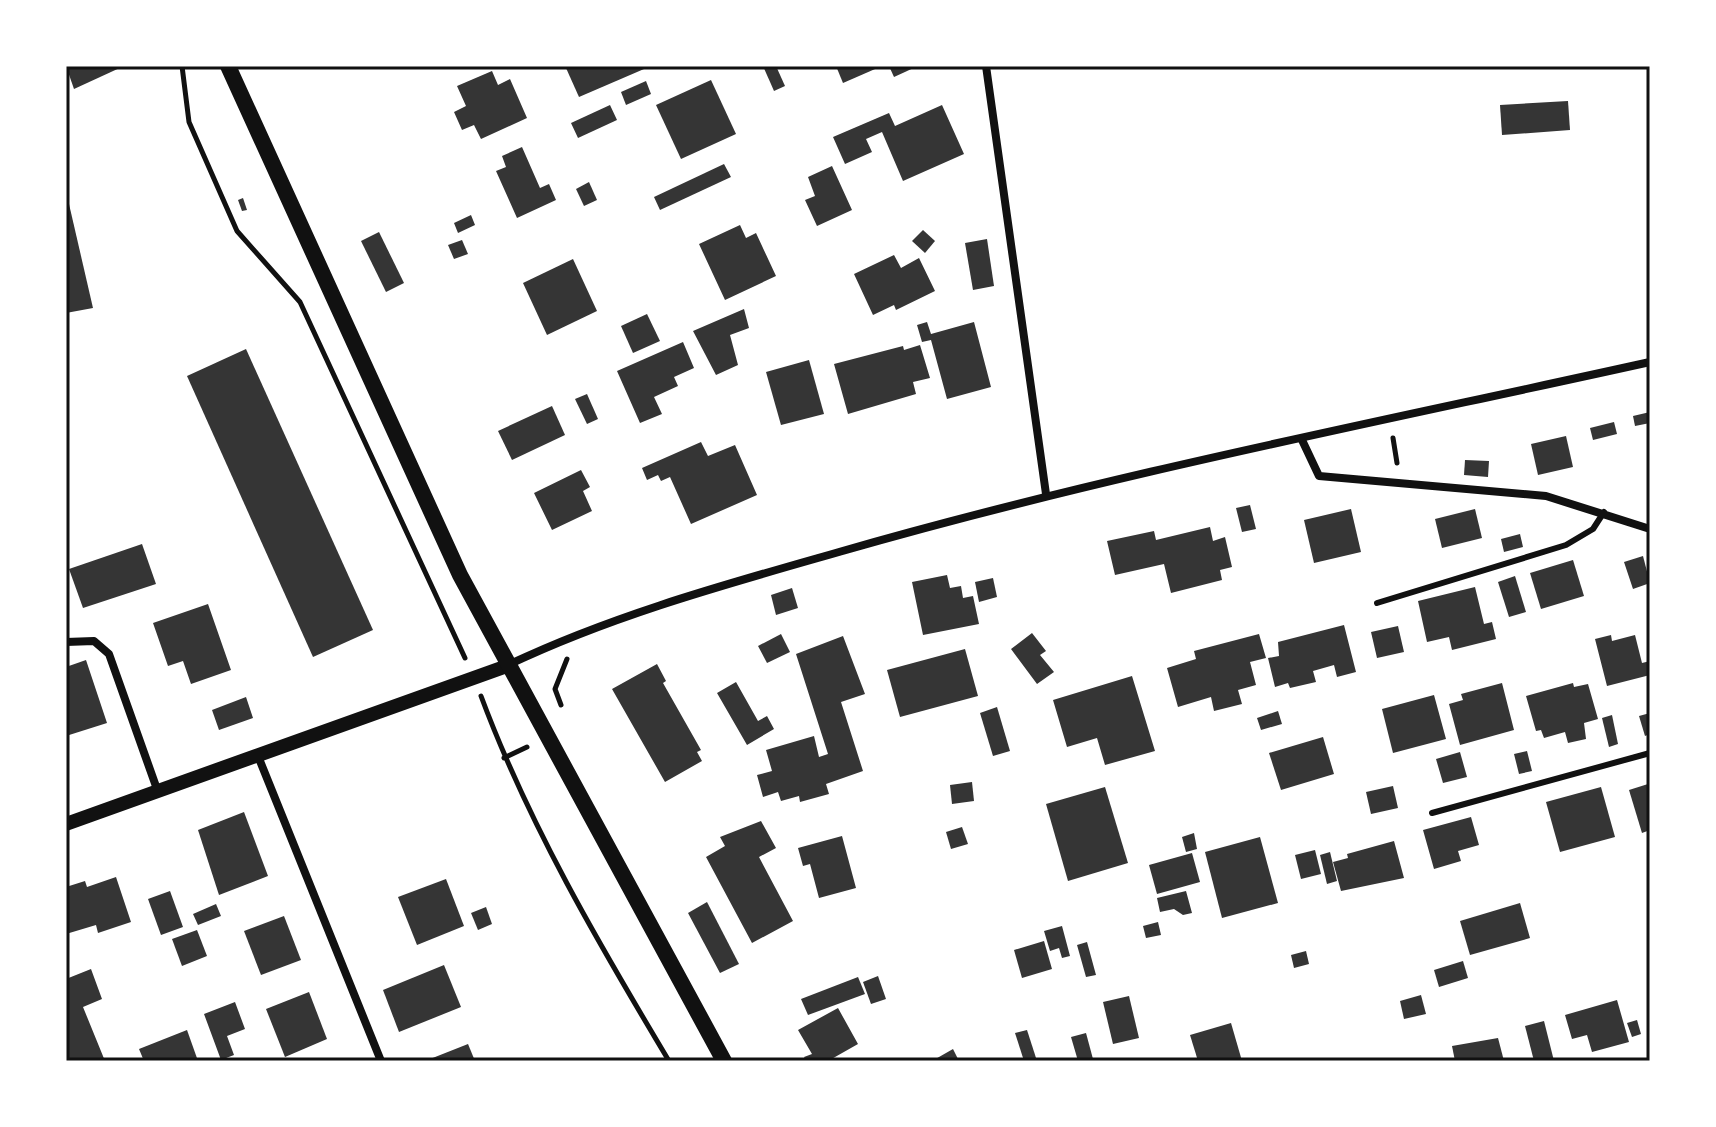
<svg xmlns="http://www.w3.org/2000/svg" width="1716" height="1127" viewBox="0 0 1716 1127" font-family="Inter,sans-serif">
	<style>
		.building { fill: #353535 }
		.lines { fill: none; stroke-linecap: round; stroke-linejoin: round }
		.path { stroke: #111; stroke-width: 5 }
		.service { stroke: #111; stroke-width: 6 }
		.minor { stroke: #111; stroke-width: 8 }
		.tertiary { stroke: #111; stroke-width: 14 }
		.secondary { stroke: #111; stroke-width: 16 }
		.neatline { fill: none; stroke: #111; stroke-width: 3 }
	</style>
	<rect width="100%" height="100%" fill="#fff"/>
	<g class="building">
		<polygon points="66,66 124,66 74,89"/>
		<polygon points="572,66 651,66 579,97 566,68"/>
		<polygon points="763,66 776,66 785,86 774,91"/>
		<polygon points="836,66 882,66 843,83"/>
		<polygon points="889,66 918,66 894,77"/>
		<polygon points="492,71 498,85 510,79 527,118 481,139 474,125 462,130 454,112 466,106 457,86"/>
		<polygon points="711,80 736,134 681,159 656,105"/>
		<polygon points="646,81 651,94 626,105 621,92"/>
		<polygon points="1568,101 1570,130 1502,135 1500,105"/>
		<polygon points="610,105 617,120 578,138 571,123"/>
		<polygon points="942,105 964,154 903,181 882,132 866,139 872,152 845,164 833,137 889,113 895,126"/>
		<polygon points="522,147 540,188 549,184 556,200 517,218 496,171 506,167 502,156"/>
		<polygon points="724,164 731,177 660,210 654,197"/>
		<polygon points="832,166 852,210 817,226 805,200 815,196 808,177"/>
		<polygon points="589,182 597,200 584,206 576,189"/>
		<polygon points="66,191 93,308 66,313"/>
		<polygon points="243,198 247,210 242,211 238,200"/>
		<polygon points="471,215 475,225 458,233 454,223"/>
		<polygon points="740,225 746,238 756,233 776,276 725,300 699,244"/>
		<polygon points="923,230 935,241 925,253 912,241"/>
		<polygon points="379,232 404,283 386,292 361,241"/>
		<polygon points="987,239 994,286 973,290 965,243"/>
		<polygon points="462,240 468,254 454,259 448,245"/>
		<polygon points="894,255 901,268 919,258 935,291 896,310 894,305 873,315 854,274"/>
		<polygon points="573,259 597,311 547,335 523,283"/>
		<polygon points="744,309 749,328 730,335 738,365 716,375 693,331"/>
		<polygon points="647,314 660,341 633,353 621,326"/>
		<polygon points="927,322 931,334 974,322 991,387 947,399 931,340 922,342 917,325"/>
		<polygon points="683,342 694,368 674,377 678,386 654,397 662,414 640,423 617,371"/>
		<polygon points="920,345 930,378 913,382 916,394 848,414 834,364 903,346 904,350"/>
		<polygon points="246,349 373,630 313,657 187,376"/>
		<polygon points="809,360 824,414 781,425 766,372"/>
		<polygon points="587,394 598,419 587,424 575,399"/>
		<polygon points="552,406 565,435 512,460 498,431"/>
		<polygon points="1650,412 1650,423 1635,426 1633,416"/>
		<polygon points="1614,422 1617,434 1593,440 1590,428"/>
		<polygon points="1566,436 1573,467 1538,475 1531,444"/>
		<polygon points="701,442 708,456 735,445 757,495 691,524 670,477 661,481 658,475 647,480 642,468"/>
		<polygon points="1465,460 1489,461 1488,477 1464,475"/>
		<polygon points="581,470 590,487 583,491 592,511 552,530 534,493"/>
		<polygon points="1250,505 1256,529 1242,532 1236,508"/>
		<polygon points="1351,509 1361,552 1314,563 1304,520"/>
		<polygon points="1475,509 1482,538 1442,548 1435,519"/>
		<polygon points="1210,527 1213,541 1225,537 1232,567 1220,570 1222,580 1171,593 1164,564 1115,575 1107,541 1154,531 1156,540"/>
		<polygon points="1520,534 1523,547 1504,552 1501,539"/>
		<polygon points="142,544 156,584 83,608 69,569"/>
		<polygon points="1643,556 1650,583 1633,589 1624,562"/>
		<polygon points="1573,560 1584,596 1541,609 1530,573"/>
		<polygon points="947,575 950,588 961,586 963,598 973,596 979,624 923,635 912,582"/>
		<polygon points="1515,576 1526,612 1509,617 1498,582"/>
		<polygon points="993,578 997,597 979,602 975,582"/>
		<polygon points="1475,587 1484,624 1492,622 1496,639 1452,650 1449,637 1427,642 1418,601"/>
		<polygon points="792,588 798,608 776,615 771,595"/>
		<polygon points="208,604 231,670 191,684 183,661 168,666 153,623"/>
		<polygon points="1344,625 1356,672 1337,677 1334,665 1313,671 1316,682 1290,688 1288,683 1275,687 1268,658 1279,656 1278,642"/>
		<polygon points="1398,626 1404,652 1377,658 1371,632"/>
		<polygon points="1032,633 1046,651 1040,655 1054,672 1037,684 1011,649"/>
		<polygon points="781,634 790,652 767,663 758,646"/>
		<polygon points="1259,634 1266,658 1250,662 1256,685 1238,690 1242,704 1214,711 1211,697 1178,707 1167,668 1196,659 1194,651"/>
		<polygon points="1611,635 1612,641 1635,635 1642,663 1650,661 1650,675 1607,686 1595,639"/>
		<polygon points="843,636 865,694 841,702 863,771 826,784 829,794 800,802 799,796 781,801 778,792 763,797 757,775 772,771 766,750 814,736 819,757 828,754 796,654"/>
		<polygon points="965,649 978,696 900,717 887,670"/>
		<polygon points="86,660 107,723 66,736 66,667"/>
		<polygon points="657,664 666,681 663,683 701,750 697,752 702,761 665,782 612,689"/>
		<polygon points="1132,676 1155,751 1105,765 1097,738 1067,747 1053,700"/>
		<polygon points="736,682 758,721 767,716 774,729 747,745 717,693"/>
		<polygon points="1502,683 1514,730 1460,745 1449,704 1463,700 1461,694"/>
		<polygon points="1573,683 1574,687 1588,684 1598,719 1584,723 1586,739 1568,743 1565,732 1544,738 1541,730 1536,731 1526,696"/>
		<polygon points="1434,695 1446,739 1393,753 1382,709"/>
		<polygon points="246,697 253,718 219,730 212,710"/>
		<polygon points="997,707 1010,751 993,756 980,713"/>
		<polygon points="1278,711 1282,724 1261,730 1257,718"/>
		<polygon points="1650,713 1650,734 1645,736 1639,716"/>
		<polygon points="1612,715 1618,744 1609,747 1602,718"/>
		<polygon points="1323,737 1334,774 1281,790 1269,753"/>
		<polygon points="1527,751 1532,771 1519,774 1514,754"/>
		<polygon points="1460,752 1467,777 1443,783 1436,759"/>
		<polygon points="972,782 974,801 952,804 950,785"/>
		<polygon points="1648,784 1650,830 1642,833 1629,790"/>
		<polygon points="1393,786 1398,808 1371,814 1366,792"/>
		<polygon points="1105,787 1128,863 1068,881 1046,804"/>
		<polygon points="1601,787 1615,837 1560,852 1546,802"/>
		<polygon points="244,812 268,876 219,895 198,830"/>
		<polygon points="1471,817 1479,845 1458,851 1461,861 1434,869 1423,830"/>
		<polygon points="761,821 776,848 759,857 793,921 752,943 706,857 725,846 720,837"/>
		<polygon points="962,827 968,844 951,849 946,832"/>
		<polygon points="1194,833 1197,849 1186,852 1182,837"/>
		<polygon points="842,836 856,888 819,898 810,864 803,866 798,848"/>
		<polygon points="1260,837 1278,903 1222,918 1205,852"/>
		<polygon points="1394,841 1404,878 1341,891 1333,862 1348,858 1347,854"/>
		<polygon points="1315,850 1321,874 1301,879 1295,855"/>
		<polygon points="1330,852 1337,881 1327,884 1320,855"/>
		<polygon points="1192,853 1200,882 1157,894 1149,865"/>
		<polygon points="116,877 131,922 98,933 96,925 66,934 66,887 85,881 87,887"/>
		<polygon points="446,879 464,926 417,945 398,897"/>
		<polygon points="170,891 183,927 161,935 148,899"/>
		<polygon points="1186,891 1192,913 1183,915 1174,909 1160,912 1157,898"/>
		<polygon points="707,902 739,964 720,973 688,913"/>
		<polygon points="1520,903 1530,938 1470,955 1460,921"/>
		<polygon points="216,904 221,916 198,925 193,914"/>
		<polygon points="486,907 492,924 478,930 471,913"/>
		<polygon points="284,916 301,960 261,975 244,931"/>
		<polygon points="1158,922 1161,935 1146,938 1143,926"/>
		<polygon points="1062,926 1070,956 1062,958 1059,948 1050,951 1044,931"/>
		<polygon points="197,930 207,956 182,966 172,939"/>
		<polygon points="1044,941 1052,969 1022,978 1014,950"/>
		<polygon points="1087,942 1096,975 1086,977 1077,945"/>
		<polygon points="1306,951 1309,964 1294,968 1291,955"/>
		<polygon points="1463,961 1468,978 1439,987 1434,970"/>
		<polygon points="444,965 461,1007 399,1032 383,990"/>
		<polygon points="91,969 102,999 83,1007 105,1061 66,1061 66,979"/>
		<polygon points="878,976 886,999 871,1004 863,982"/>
		<polygon points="858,977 865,994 808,1015 801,999"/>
		<polygon points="309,992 327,1039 285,1057 266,1009"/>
		<polygon points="1421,995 1426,1014 1404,1019 1400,1001"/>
		<polygon points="1129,996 1139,1038 1113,1044 1103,1002"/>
		<polygon points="1617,1000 1629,1042 1592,1052 1587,1035 1572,1039 1565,1015"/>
		<polygon points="235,1002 245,1029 227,1036 234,1055 221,1060 204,1014"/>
		<polygon points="838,1008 858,1044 828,1061 806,1061 804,1057 812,1054 798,1030"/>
		<polygon points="1637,1020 1641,1034 1632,1037 1627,1023"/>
		<polygon points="1544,1021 1554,1061 1534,1061 1525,1026"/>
		<polygon points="1231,1023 1242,1061 1198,1061 1190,1035"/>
		<polygon points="187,1030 198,1061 144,1061 139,1049"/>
		<polygon points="1027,1030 1037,1061 1024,1061 1015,1033"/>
		<polygon points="1086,1033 1093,1059 1078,1061 1071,1037"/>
		<polygon points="1498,1038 1504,1061 1455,1061 1452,1046"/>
		<polygon points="468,1044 475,1061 425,1061"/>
		<polygon points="953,1049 959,1061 932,1061"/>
	</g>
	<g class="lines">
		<g class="path">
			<polyline points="182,66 189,122 237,231 300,302 465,658"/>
			<polyline points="1393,438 1397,463"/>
			<path d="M 481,696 C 529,825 599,944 669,1061"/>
			<polyline points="561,705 555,689 567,659"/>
			<polyline points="504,758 527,747"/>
		</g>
		<g class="service">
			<polyline points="1377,603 1566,545 1593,529 1604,512"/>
			<polyline points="1432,813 1650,753"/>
		</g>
		<g class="minor">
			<polyline points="986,66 1046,494"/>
			<polyline points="1302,440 1319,476 1546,496 1650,529"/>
			<polyline points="66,642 94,641 109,654 158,792"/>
			<path d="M 508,665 C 613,615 727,584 839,552 C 1106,475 1379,422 1650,362"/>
			<polyline points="258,756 381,1061"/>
		</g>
		<polyline class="tertiary" points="66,824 507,666"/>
		<polyline class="secondary" points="228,66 460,575 724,1061"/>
	</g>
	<rect width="1716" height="1127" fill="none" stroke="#ffffff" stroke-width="136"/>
	<rect x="68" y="68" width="1580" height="991" class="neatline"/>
</svg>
